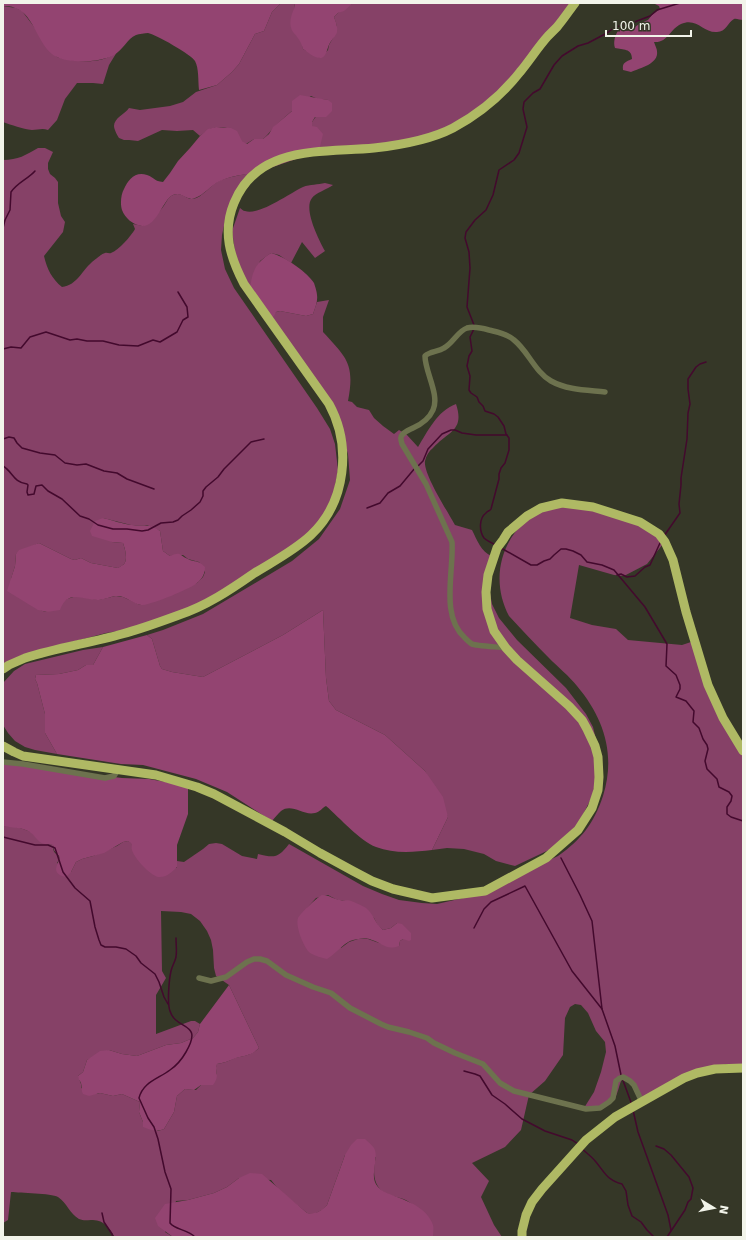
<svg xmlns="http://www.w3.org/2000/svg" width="746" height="1240" viewBox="0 0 746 1240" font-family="'DejaVu Sans',sans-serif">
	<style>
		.green { fill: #864167; fill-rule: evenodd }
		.forest { fill: #934471 }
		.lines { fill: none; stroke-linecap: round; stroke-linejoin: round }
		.stream { stroke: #43092d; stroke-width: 1.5 }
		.minor { stroke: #6d724e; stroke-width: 5.5 }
		.trunk { stroke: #afb964; stroke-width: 9 }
	</style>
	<rect width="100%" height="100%" fill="#353727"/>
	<g class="green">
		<path d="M 3,3 L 3,6 L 16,8 L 22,11 L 57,57 C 75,62 101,65 117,52 L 109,65 L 103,84 L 93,83 L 77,83 L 65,99 L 57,120 L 48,130 C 42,128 38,130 32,130 C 22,129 12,125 3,122 Z"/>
		<path d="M 281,3 L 294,3 L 295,7 L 293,31 L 302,42 L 303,49 L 316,56 L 320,58 L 328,50 L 329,45 L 333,38 L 337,26 L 334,17 L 338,13 L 353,3 L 571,3 L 522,66 L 495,95 L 459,122 L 416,139 L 319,151 L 312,126 L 312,122 L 328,100 L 318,99 L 311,96 C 298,105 287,115 276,125 C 271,130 268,135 262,140 L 254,139 L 246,144 L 241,141 C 237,128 222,124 210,129 C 206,131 203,134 200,136 L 193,130 L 177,131 L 162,130 L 138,141 L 129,140 L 124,140 L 119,138 C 117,135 114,129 114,126 C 114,118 125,114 129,108 L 140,110 L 170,106 L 183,102 L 196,92 L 217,85 L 232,72 L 239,64 L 255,34 L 264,31 L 272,12 Z"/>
		<path d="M 38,148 L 45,148 L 53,152 L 48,163 L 48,169 L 50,174 L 55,178 L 58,182 L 58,203 L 61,216 L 65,222 L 63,232 L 44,256 C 47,269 52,279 62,287 C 77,285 81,272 92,262 C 95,260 101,254 105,253 C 107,252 109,254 111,253 C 119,250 131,236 135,229 L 133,224 L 143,226 C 150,220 158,214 163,207 C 166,203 168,197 173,195 C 182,191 186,200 193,199 C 202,198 211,184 221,180 C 232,176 245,174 257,172 L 225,221 L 222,235 L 221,250 L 225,269 L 234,288 L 317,408 L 330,429 L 335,444 L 338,470 L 332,502 L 310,534 L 203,604 L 125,630 L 106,633 L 22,655 L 3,666 L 3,160 C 18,160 26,155 38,148 ZM 103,518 L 131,525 L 147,525 L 160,531 L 163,551 L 170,556 L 183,555 L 188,559 L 199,562 L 205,572 L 203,577 L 197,583 L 140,605 L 123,597 L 116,596 L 98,600 L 77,596 L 67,599 L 47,612 C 28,608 22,594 11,579 L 15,566 L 16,554 L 39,543 L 71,559 L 75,560 L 81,558 L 91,563 L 118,568 C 120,567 122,566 124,564 C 128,559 125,549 123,543 L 112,542 Z"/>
		<path d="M 325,183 L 333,185 C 328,189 315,193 312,198 C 303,209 319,240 325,251 L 315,258 L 302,242 L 291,263 L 279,255 L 271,253 L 260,261 L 249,296 L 239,279 L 232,231 L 240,208 C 242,209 243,211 245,211 C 259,216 290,193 303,187 C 310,184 318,185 325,183 Z"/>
		<path d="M 329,300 L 323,317 L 323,332 C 347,358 355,364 348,401 L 352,402 L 357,407 L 369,410 L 374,418 L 383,426 L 394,434 L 399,430 L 407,435 L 418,447 C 428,431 437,411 456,404 C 465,431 448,431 433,448 C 429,451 426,456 425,461 C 423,474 448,512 455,525 L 472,530 C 477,540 481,552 492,556 L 490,593 L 492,604 L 499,618 L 517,640 L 566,688 L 586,714 L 593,727 L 599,752 L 593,795 L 579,822 L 566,838 L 551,849 L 515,866 L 496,861 L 484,854 L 464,849 L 447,848 L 432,850 L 448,817 L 425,771 L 385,735 L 336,710 L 329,701 L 326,678 L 323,610 L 283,635 L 203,677 L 172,672 L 162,669 L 160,666 L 152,639 L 147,635 L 163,630 L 203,614 L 292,561 L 319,539 L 340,509 L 350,480 L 348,454 L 340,428 L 307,377 L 263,316 L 280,311 L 306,316 L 313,314 L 317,302 Z"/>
		<path d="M 577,505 L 644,526 L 658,536 L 663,544 L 647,564 L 624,576 L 614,575 L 579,565 L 570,618 L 592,625 L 616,629 L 628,640 L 682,645 L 694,641 L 710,687 L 743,753 L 743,1065 L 726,1064 L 642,1097 L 635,1083 L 622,1079 C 619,1085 618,1093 615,1098 C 610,1107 594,1106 584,1108 L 594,1092 L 601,1072 L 606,1052 L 605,1042 L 596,1031 L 588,1013 L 581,1005 L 575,1004 L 570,1007 L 565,1018 L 563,1055 L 545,1081 L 529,1095 L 521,1130 L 505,1147 L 472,1163 L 489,1181 L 481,1197 L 494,1225 L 502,1237 L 433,1237 L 433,1226 C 426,1219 417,1207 409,1202 C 402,1197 392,1197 385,1193 C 372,1185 373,1170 376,1157 L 345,1155 L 327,1205 L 322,1210 L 314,1214 L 307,1213 L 279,1190 L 271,1180 L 239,1178 L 227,1187 L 214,1193 L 188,1200 L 176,1201 L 165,1232 L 173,1237 L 115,1237 C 109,1228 104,1219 91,1220 C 87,1220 84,1221 79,1219 C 70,1214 67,1203 58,1197 C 51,1193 20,1193 11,1192 L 8,1220 L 3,1223 L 3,826 L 16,827 L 23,829 L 31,832 L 46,844 L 53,845 C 53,848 53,851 55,853 C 59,857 61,857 57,863 L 71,872 L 76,862 L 82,859 L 93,856 L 117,846 L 123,842 L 128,841 L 177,868 L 177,861 L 184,862 L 203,849 L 209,844 L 216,843 L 222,844 L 242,856 L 257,859 L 258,854 C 275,858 278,858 289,844 L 363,886 L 382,894 L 399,900 L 422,903 L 437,904 L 476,895 L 558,856 C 581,840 594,823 603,796 C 616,755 604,718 577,686 C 569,676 558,667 549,658 C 535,644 522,630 509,616 C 488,576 503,529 544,509 C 550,506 569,506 577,505 ZM 328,895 C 334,898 339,902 346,900 L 374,918 L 378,926 L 383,930 L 391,928 L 397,923 L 403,939 L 400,941 L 399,946 L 379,943 L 368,939 L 358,939 L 349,942 L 341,948 L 307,908 L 316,898 ZM 161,911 L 181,912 L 191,914 L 200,921 L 207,931 L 211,940 L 213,950 L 214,968 L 216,976 L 229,985 L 259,1048 C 250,1056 246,1055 235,1058 C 229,1061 224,1063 217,1064 L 216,1068 L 217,1074 L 205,1085 L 201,1085 L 196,1090 L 185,1089 L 177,1096 L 174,1112 L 164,1129 L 158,1131 L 143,1122 L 139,1112 L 140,1102 L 122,1094 L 113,1096 L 100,1093 L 97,1094 L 81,1088 L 81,1084 L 78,1076 L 83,1072 L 87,1060 L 109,1050 L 122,1054 L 137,1056 L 166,1045 L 181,1043 L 193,1038 L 198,1032 L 200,1024 L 195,1021 L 191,1021 L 156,1034 L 156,995 L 166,978 L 162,971 Z"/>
		<polygon points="103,647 93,665 86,665 78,670 59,674 36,675 35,679 37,683 45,714 45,733 57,754 35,750 25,747 15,741 8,733 3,725 3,683 14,671 25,664 83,650"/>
	</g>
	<g class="forest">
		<path d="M 3,3 L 281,3 L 272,12 L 264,31 L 255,34 L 239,64 L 232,72 L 217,85 L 199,90 C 198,81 199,68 195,61 C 192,55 155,34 148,33 C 145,33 139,34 136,35 C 127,39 123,50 114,55 C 101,62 71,64 57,57 C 38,49 35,14 15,8 C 11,6 7,6 3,6 Z"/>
		<path d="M 294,3 L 353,3 L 344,11 L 338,13 L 334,17 C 336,22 338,27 337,32 C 336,36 332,39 330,43 C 327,47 327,58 320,58 C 314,58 308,52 303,49 C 301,41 298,38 293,32 C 288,25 291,14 295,7 Z"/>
		<path d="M 653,3 L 743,3 L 743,20 C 740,20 736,18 734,19 C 728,22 726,32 717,32 C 703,33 697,17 681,24 C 670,29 668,43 654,42 C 655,45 657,49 657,51 C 659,64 640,68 631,72 L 623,70 C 622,62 626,62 632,59 C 632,48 623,50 615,48 C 613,42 615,35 619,29 L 627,31 L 631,30 L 639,24 L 648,20 L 652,15 L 660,9 L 659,6 Z"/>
		<path d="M 300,95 L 328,100 L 332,103 L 332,111 L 326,117 L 315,117 L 312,122 L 312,126 L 317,127 L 323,134 L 319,151 C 299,158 279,165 258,172 C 246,175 232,175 220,181 C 211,185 204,195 195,198 C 187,202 182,191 173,195 C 163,199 157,227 142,226 C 133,225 125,218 122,210 C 120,204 121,194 124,189 C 128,180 135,171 147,175 C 155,178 154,181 163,182 L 170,173 L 178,161 L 190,148 L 200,136 L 208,129 L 216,127 L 231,128 L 237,131 L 242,141 L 247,144 L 254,139 L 263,139 L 269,134 L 273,127 L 292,111 L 292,101 Z"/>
		<path d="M 271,253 C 284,256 307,272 314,283 C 315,286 317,292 317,295 C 318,302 315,308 313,314 L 306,316 L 280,311 L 276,312 L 274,316 L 271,318 L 249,296 C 252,275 252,265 271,253 Z"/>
		<path d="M 103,518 C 112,520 122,524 132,525 C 144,526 149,523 160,531 L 163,551 L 170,556 C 181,551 179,555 188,559 C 196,563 197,559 205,567 C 205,574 202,579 197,583 C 190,589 153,604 143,605 C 137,606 129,599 123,597 C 115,594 108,599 99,600 C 84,601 68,588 60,610 L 47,612 L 38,610 L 7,591 L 15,566 L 16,554 L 19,550 L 39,543 L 71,559 L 75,560 L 81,558 L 91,563 L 118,568 C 118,568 123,565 124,564 C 128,559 125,549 123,543 L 112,542 L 92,536 L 90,531 L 95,521 Z"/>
		<path d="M 323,610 L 326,678 L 329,701 L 336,710 L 385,735 L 425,771 L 443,797 L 448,817 L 432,850 C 414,852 394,854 376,847 C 360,841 340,818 326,806 C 322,808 320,812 315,813 C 303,816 292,803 281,811 C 278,814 275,817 272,821 L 227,792 L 196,779 L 143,765 L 121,764 L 57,754 L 45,733 L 45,714 L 37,683 L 35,679 L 36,675 L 59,674 L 78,670 L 86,665 L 93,665 L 103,647 L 147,635 L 152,639 L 160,666 L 162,669 L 172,672 L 203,677 L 283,635 Z"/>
		<path d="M 3,763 L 122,778 L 149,779 L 188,786 L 188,814 L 177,845 L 177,867 C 172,872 166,878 158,877 C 150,875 134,858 132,850 C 131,848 132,846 132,844 L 128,841 L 123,842 L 104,853 L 82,859 L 76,862 L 71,872 L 66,877 C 47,873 62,861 59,856 C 55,850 54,853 53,845 C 48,844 44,845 40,842 C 36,839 33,833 28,831 C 20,827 12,828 3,826 Z"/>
		<path d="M 322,895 C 330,895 333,899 340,900 C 342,901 344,900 346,900 C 351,900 361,905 366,908 C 374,914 375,924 383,930 L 391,928 L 397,923 L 402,924 L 411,933 L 411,940 L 409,941 L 403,939 L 400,941 L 399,946 C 386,951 383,943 372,940 C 366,937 356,939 350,941 C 342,945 335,954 327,959 C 322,958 315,956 310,953 C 304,948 295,926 298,918 C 301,913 316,898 322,895 Z"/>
		<path d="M 229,985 L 259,1048 C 251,1056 246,1055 236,1058 C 229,1061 224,1063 217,1064 C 215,1073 220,1076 213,1085 L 201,1085 L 194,1090 L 185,1089 L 177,1096 L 174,1112 L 164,1129 C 156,1132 150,1130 143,1127 L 143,1122 L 139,1112 L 140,1102 L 122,1094 L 113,1096 L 100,1093 L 89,1096 L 83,1094 C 81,1090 82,1087 81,1083 C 80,1080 78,1080 78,1076 L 83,1072 L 87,1060 L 100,1051 L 109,1050 L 122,1054 L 137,1056 L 166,1045 L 181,1043 L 193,1038 L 198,1032 L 200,1024 Z"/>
		<path d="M 357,1139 L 365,1139 C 368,1142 372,1145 374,1148 C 380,1159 368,1176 378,1187 C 384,1193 390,1194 397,1197 C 411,1202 428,1210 433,1225 C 434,1228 433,1233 433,1237 L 173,1237 L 158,1226 L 155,1218 L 165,1204 L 188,1200 L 214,1193 L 227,1187 L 239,1178 L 250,1173 L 262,1174 L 307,1213 C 316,1214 320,1212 327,1205 L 345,1155 L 351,1145 Z"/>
	</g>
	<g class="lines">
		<g class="stream">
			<path d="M 3,228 L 5,220 L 10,210 L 11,192 C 18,182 28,179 35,171"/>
			<polyline points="474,325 467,307 470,268 469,252 465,238 466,232 475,220 486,210 493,195 499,170 514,160 519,153 527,127 523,109 524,102 533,93 540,89 554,65 562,56 578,46 588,43 607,33 615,27 633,23 637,21 650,16 657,10 680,3"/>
			<path d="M 474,329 L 470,337 L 472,351 L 469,356 L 467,366 L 470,376 L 469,390 L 471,393 L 477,397 L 479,402 L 483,406 L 485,411 L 494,414 L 498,417 L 504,426 L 506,434 L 509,438 L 509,450 L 505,463 L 501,468 L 499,474 L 499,479 L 491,509 C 490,511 487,511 486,513 C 479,518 479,531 484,538 C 487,541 492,543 496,545"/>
			<polyline points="3,349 11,347 21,348 30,337 46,332 70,340 77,339 87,341 103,341 119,345 138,346 153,340 160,342 177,332 183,320 188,317 187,307 178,292"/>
			<polyline points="3,439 9,437 14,438 17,443 22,448 40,453 55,455 65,463 77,465 86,464 104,471 117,473 127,479 154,489"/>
			<path d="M 3,466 C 13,472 13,482 27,484 L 28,485 L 27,492 L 28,495 L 34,494 L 36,486 L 42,485 L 48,491 L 62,499 L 80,516 L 89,519 L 98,525 L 113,529 L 127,529 L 142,531 L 148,530 L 161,523 L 173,522 L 178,520 L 182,516 L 191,510 L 200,502 L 203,496 L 203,491 L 206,487 L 218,477 L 224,469 L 251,442 L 264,439"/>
			<polyline points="418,466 423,461 428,449 442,434 451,430 455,430 462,433 476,435 507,435"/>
			<polyline points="367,508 380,503 388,493 400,486 415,468"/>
			<polyline points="664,536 680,513 679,504 681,485 681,478 687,439 688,413 690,404 688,389 688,379 696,367 700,364 706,362"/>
			<polyline points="501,548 531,565 537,565 544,561 550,559 554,555 561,549 566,549 573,551 581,555 587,562 602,565 614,570 645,607 667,644 666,666 676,675 680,685 680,689 676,697 686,701 694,711 693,722 699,728 703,739 707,745 708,749 705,761 707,769 717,779 719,787 729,792 732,796 731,801 727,807 727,814 731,817 743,821"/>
			<polyline points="617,575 621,574 627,577 635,576 645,567 650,565 660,543"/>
			<polyline points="3,837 35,845 48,845 55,848 63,872 75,888 90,901 95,927 99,940 101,945 105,947 116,947 126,949 136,956 141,963 155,974 159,982 164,997 168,1004"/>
			<polyline points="561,858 580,895 592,921 602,1009 615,1046 621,1075 632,1105"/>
			<polyline points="474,928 484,909 491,902 525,886 572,971 602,1009"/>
			<path d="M 176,938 C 176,945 177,951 176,957 C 175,962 172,966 171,971 C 169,980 167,1003 170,1011 C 176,1031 204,1021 186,1052 C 182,1059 176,1066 170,1070 C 158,1079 143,1082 139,1098 L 148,1118 L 154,1127 L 158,1139 L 165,1172 L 171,1189 L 170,1223 C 175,1230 187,1229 195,1237"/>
			<polyline points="464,1071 475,1074 480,1076 492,1095 505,1104 522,1119 545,1131 572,1140 578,1144"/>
			<polyline points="633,1110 638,1132 668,1215 671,1230"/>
			<polyline points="656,1146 664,1149 671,1155 689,1177 693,1188 691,1199 688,1202 685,1210 667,1237"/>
			<path d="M 582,1149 C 587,1153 592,1157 596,1162 C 605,1173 607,1180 622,1184 L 626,1191 L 628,1205 L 632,1216 L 641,1222 L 647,1230 L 654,1237"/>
			<polyline points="102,1213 104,1222 112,1234 113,1237"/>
		</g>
		<g class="minor">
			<path d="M 506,648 C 500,647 476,646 472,644 C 470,643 467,640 465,638 C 440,616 454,572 452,542 L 426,484 L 402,444 C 401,440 400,437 402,435 C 405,431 409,430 413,428 C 422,424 429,419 433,410 C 440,395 425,372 425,356 C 430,351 438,352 444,348 C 453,343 458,331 467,328 C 474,326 482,328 489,330 C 497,332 508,334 514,340 C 528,351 535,372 551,381 C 567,390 587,390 605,392"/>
			<polyline points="3,762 23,764 105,778 114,776 118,770"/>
			<polyline points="199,978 211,981 226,977 247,962 254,959 260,959 267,961 286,975 313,987 331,993 350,1008 381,1024 388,1027 409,1032 427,1038 434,1043 455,1053 483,1064 500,1083 514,1091 586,1109 600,1108 609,1102 613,1098 616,1081 620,1078 623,1077 630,1081 634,1085 642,1102"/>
		</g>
		<g class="trunk">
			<path d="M 3,669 L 9,665 L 25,658 C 57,648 90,643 122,634 C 141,629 160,622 179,615 C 206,606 230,590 253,574 C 272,562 294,551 311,535 C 346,502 352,446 329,404 L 244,284 C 230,257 222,232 234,203 C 258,144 323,153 374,148 C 401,145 430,140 453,128 C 479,114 502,95 520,72 C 530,60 538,47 548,36 C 551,33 554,30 557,27 C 563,20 569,11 575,3"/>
			<polyline points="3,746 14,752 23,756 156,775 197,787 214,794 285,832 320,853 353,871 372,881 393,889 432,898 485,891 546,858 578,830 592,808 598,790 599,777 598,757 595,746 587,729 582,720 569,706 517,660 506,648 494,631 487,609 486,592 488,575 497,548 503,540 508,532 527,516 541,508 562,503 593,507 640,522 659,534 665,542 673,560 686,612 708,685 723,718 743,751"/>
			<polyline points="522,1237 522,1231 526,1215 532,1202 542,1189 586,1140 615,1117 684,1078 697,1073 715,1069 743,1068"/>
		</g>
	</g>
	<rect width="746" height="1240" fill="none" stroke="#f2f4ea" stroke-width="8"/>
	<g transform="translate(714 1208) rotate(100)" stroke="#353727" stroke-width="3" paint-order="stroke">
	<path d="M0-3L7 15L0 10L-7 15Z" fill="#f2f4ea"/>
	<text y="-6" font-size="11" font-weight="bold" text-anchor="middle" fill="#f2f4ea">N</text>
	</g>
	<path d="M606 30v6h85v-6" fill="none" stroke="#f2f4ea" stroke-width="2"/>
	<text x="612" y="30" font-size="12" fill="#f2f4ea" stroke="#353727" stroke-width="3" paint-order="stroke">100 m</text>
</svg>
